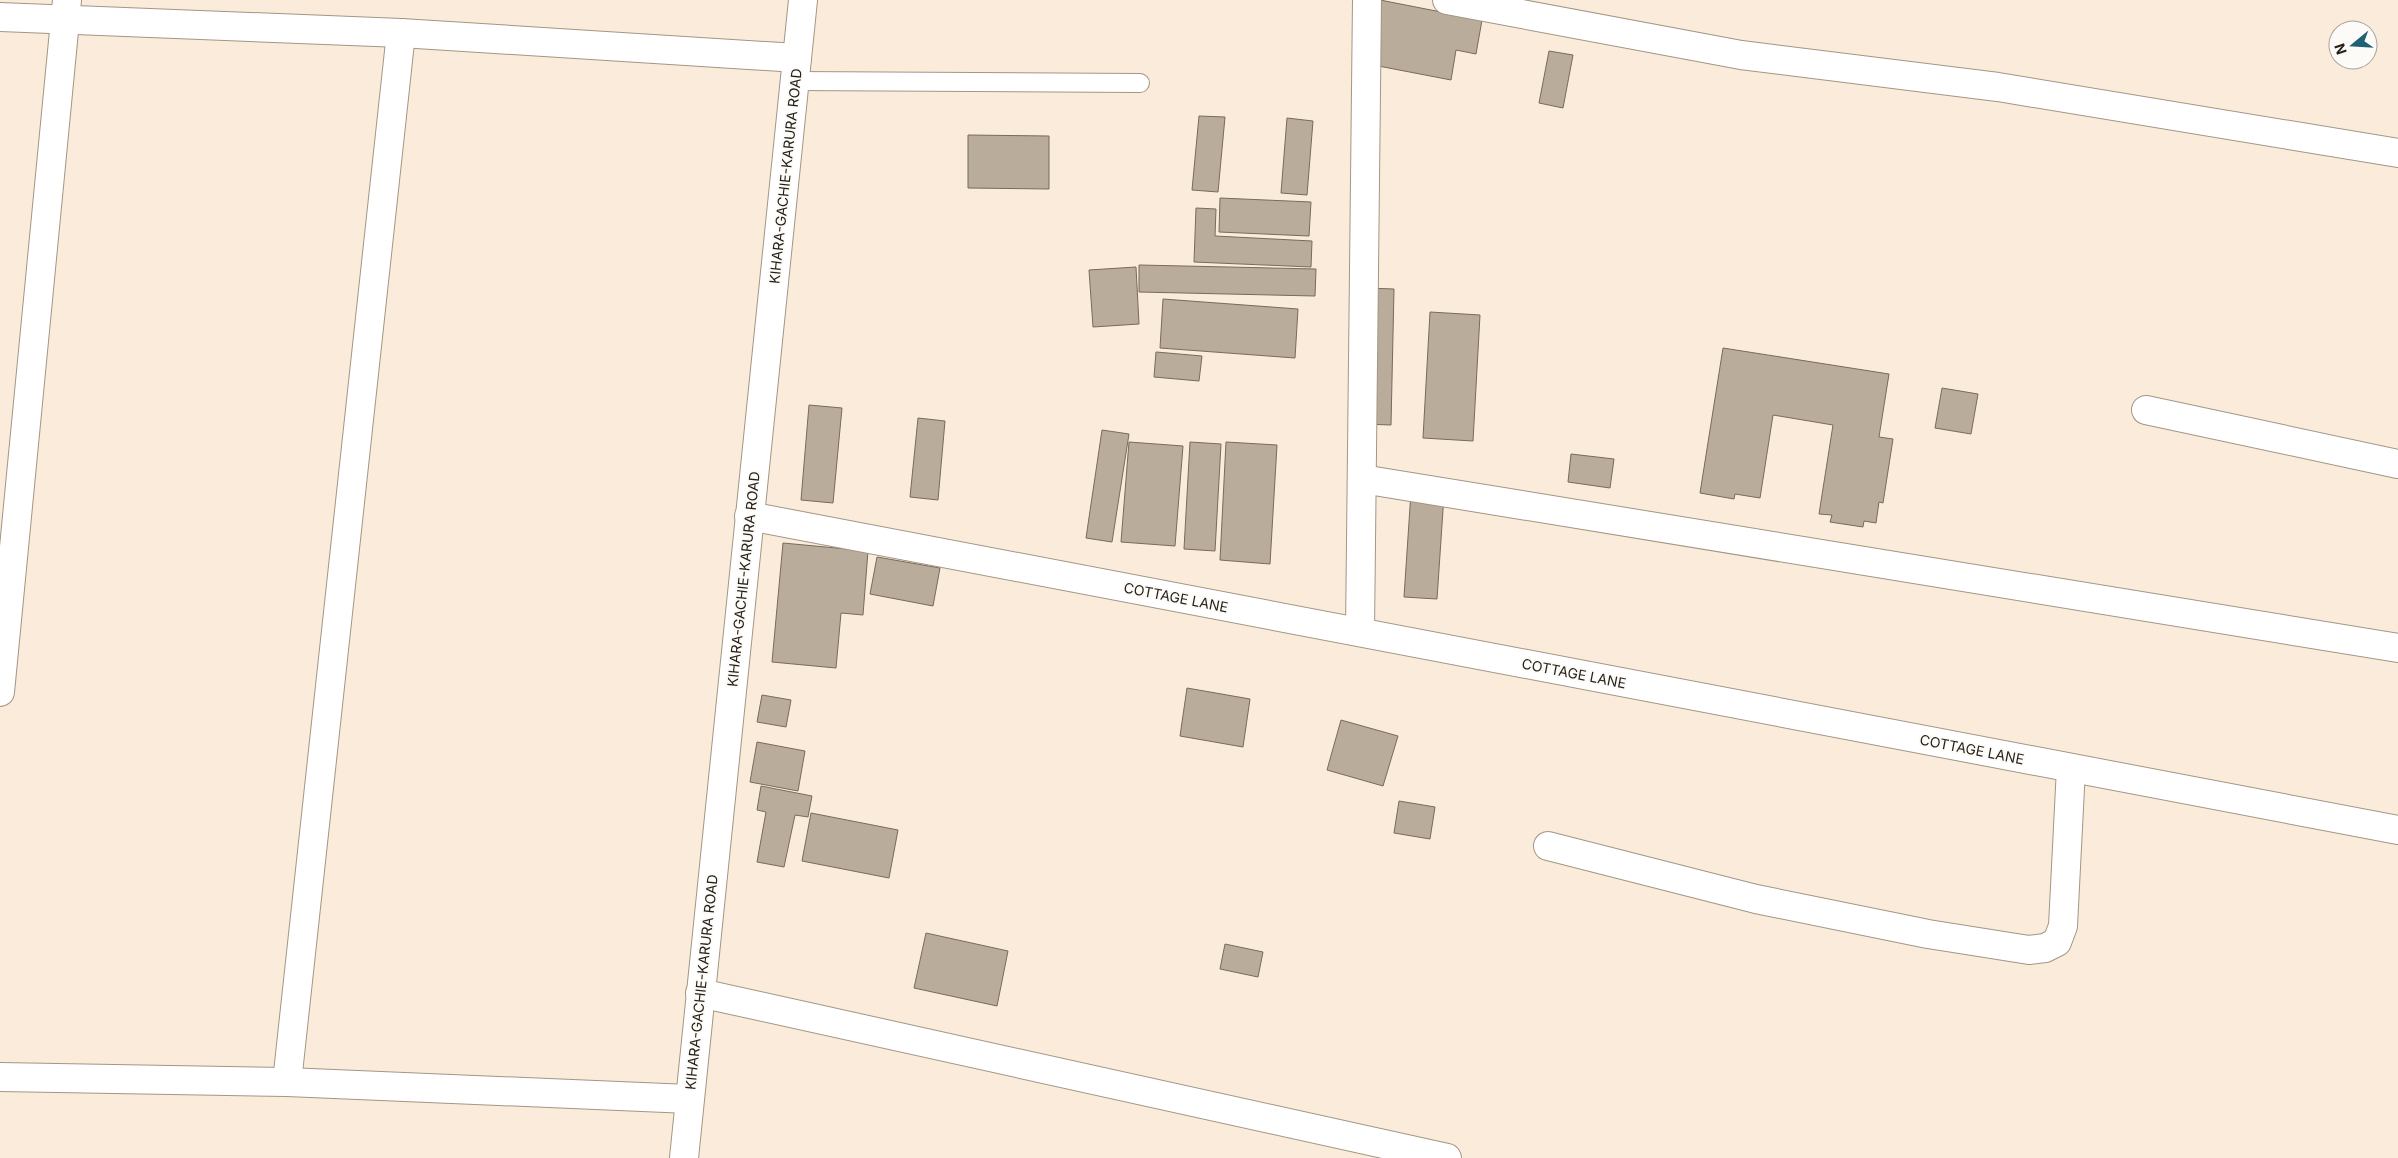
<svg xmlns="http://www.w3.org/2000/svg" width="2398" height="1158" viewBox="0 0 2398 1158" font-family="Inter,sans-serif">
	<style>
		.building { fill: #b9ac9b; stroke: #776b5c }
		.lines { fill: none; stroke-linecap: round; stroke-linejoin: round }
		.lane-casing { stroke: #a39685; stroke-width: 20 }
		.street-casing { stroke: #a39685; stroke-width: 30 }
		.secondary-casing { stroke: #a39685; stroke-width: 30 }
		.lane { stroke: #fff; stroke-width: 18 }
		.street { stroke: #fff; stroke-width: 28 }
		.secondary { stroke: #fff; stroke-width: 28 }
		.labels { text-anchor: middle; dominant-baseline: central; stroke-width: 4; stroke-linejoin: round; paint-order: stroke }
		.street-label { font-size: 14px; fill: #241f18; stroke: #fdfbf7 }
	</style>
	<rect width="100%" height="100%" fill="#faebda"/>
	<g class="building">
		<polygon points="1380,0 1482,20 1476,54 1456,50 1451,80 1368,64"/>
		<polygon points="1549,51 1573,55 1563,108 1539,103"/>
		<polygon points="1199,116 1225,117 1218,192 1192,190"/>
		<polygon points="1287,118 1313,121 1307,195 1281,193"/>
		<polygon points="968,135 1049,136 1049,189 968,188"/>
		<polygon points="1220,198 1311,202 1309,236 1219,232"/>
		<polygon points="1196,208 1216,209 1215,236 1312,241 1311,267 1194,262"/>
		<polygon points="1139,265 1316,269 1315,296 1139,292"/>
		<polygon points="1136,267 1139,324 1093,327 1089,270"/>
		<polygon points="1366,288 1394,289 1391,425 1363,424"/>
		<polygon points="1163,299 1298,309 1295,358 1160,348"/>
		<polygon points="1430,312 1480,315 1473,441 1423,438"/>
		<polygon points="1723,348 1889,374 1879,437 1893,439 1883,503 1879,502 1876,523 1864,521 1863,527 1830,522 1832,515 1819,514 1833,425 1773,415 1760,498 1735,494 1734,499 1700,493"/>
		<polygon points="1156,352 1202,356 1199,381 1154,377"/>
		<polygon points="1942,388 1978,394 1971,434 1935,428"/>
		<polygon points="809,405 842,408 833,503 801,500"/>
		<polygon points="918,418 945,421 938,500 910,497"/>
		<polygon points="1102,430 1129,434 1112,542 1086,538"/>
		<polygon points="1129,442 1183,446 1175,546 1121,542"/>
		<polygon points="1190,442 1221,444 1215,551 1184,549"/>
		<polygon points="1226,442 1277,445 1270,564 1220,560"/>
		<polygon points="1571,454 1614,459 1610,488 1568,482"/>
		<polygon points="1411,492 1444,495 1437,599 1404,597"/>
		<polygon points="783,543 868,551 863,615 841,613 836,668 772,662"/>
		<polygon points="877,557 940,568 933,606 870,594"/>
		<polygon points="1187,688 1250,699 1243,747 1180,736"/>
		<polygon points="762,695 791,700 786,727 757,722"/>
		<polygon points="1341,720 1398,736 1383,786 1327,770"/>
		<polygon points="757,742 805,751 798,791 750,782"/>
		<polygon points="761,786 812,796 808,817 795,815 784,867 757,862 766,812 757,810"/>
		<polygon points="1399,801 1435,807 1430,839 1394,833"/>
		<polygon points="811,813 898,830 889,878 802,861"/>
		<polygon points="926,933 1008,951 997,1006 914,988"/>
		<polygon points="1225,944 1263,952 1258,977 1220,969"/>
	</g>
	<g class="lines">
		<defs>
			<polyline id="lane" points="795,81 1140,83"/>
			<g id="street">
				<polyline points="1447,0 1741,55 1998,87 2398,153"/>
				<polyline points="0,17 401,33 797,58"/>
				<polyline points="2146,410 2398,464"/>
				<path d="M 1362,479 C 1707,538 2053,589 2398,648"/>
				<polyline points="749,516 2398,830"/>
				<polyline points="1360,632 1367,0"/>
				<polyline points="0,692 67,0"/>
				<polyline points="1548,846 1756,899 1928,934 2029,950 2045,948 2057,942 2063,926 2071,768"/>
				<polyline points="700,993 1447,1158"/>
				<polyline points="0,1077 287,1082 689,1099"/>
				<polyline points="287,1082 401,33"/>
			</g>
			<polyline id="secondary" points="684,1158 803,0"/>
		</defs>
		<use href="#lane" class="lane-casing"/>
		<use href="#street" class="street-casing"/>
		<use href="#secondary" class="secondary-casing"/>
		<use href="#lane" class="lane"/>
		<use href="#street" class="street"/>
		<use href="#secondary" class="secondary"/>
	</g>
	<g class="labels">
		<g class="street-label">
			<text transform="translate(785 176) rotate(-84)">KIHARA-GACHIE-KARURA ROAD</text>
			<text transform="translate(743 579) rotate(-84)">KIHARA-GACHIE-KARURA ROAD</text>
			<text transform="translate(1176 597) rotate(11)">COTTAGE LANE</text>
			<text transform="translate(1574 673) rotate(11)">COTTAGE LANE</text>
			<text transform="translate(1972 749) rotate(11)">COTTAGE LANE</text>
			<text transform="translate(701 982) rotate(-84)">KIHARA-GACHIE-KARURA ROAD</text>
		</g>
	</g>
	<g transform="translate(2353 45) rotate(252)"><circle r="24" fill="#fdfbf7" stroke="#a6a39e"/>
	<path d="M0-4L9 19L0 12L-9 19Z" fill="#1f6275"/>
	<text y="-8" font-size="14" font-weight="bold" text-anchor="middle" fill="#241f18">N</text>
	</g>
</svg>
